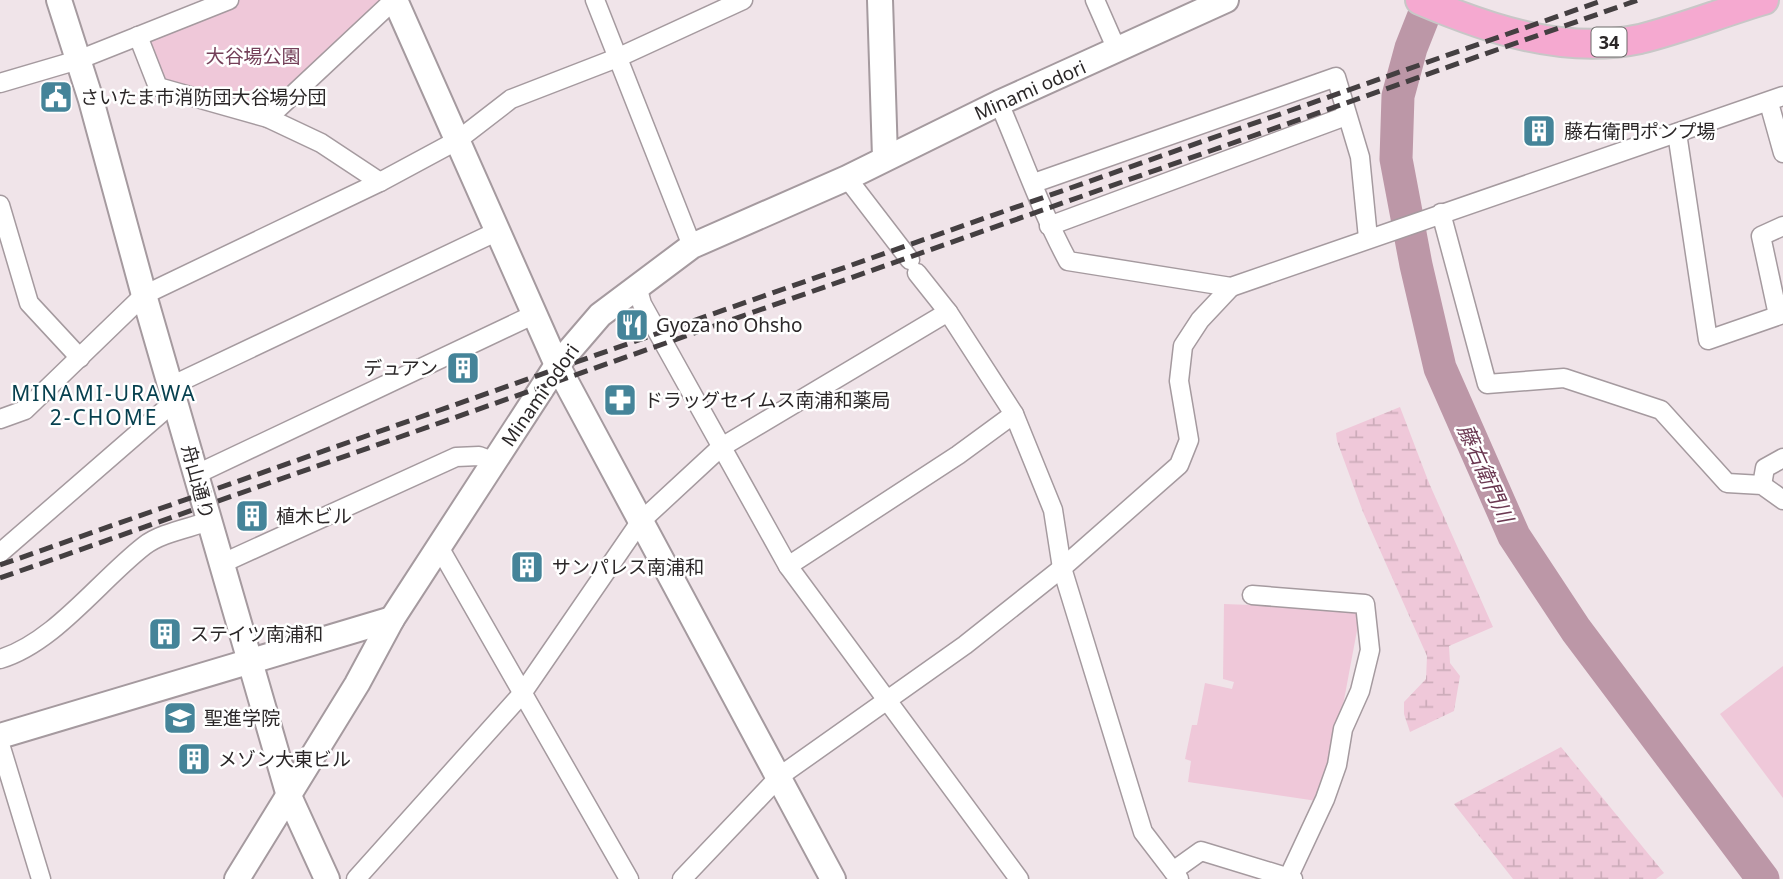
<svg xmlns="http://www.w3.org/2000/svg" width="1783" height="879" viewBox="0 0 1783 879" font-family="'Noto Sans','Noto Sans JP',sans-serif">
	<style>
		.wetland { fill: url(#wetland-marsh) }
		.park { fill: #efc8d9 }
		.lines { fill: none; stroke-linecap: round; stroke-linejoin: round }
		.river { stroke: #bc97a7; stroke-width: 33 }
		.street-casing { stroke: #a59a9f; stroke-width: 21 }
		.secondary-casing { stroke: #a59a9f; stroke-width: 28 }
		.primary-casing { stroke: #c8c7c7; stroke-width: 32 }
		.street { stroke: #fff; stroke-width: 18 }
		.secondary { stroke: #fff; stroke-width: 24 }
		.primary { stroke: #f5a9d0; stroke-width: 28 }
		.rail { stroke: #443f41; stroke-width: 5; stroke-dasharray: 14 7; stroke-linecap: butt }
		.labels { text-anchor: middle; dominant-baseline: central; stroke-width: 5; stroke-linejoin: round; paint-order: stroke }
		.shield { fill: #fff; stroke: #6b6868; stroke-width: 2 }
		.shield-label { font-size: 18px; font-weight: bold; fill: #2b2728 }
		.park-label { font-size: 19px; fill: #744059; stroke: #fff }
		.street-label { font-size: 19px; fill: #2b2728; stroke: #fff }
		.poi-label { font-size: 19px; fill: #2b2728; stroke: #fff; text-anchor: start }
		.neighbourhood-label { font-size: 21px; letter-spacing: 2px; fill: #07404f; stroke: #fff }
		.water-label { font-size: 21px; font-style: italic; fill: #6b3952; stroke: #fff }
	</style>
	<defs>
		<pattern id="wetland-marsh" width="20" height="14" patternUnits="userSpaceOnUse" patternTransform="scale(1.75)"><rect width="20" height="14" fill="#efc8d9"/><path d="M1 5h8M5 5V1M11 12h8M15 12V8" fill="none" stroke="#cdacba"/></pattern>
	</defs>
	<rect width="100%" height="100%" fill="#f0e4e9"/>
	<g class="wetland">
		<polygon points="1400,407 1429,483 1493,627 1449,646 1450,663 1460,676 1454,711 1410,732 1404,714 1404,702 1426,679 1427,656 1363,512 1337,441 1336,433"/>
		<polygon points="1561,747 1664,873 1656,879 1513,879 1454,804"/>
	</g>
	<g class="park">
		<polygon points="229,0 394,0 268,118 158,87 138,36"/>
		<polygon points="1224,604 1361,609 1344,700 1317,801 1188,782 1191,761 1185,759 1192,725 1197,725 1205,683 1232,689 1234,682 1223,679"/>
		<polygon points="1783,666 1783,798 1720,714"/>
	</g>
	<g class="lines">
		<polyline class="river" points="1430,0 1411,48 1398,96 1396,159 1416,265 1440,368 1514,536 1576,630 1763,879"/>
		<defs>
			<g id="street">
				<polyline points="595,0 692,246"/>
				<polyline points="1095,0 1117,50"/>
				<polyline points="138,36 158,87 268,118 321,143 380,182"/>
				<polyline points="0,83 78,60 229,0"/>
				<path d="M 999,103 C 1022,156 1041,211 1068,261 L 1231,287 L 1783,96"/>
				<polyline points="1769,103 1783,153"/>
				<polyline points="268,118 394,0"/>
				<polyline points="1677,133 1708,340 1783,314"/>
				<polyline points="847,178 910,260"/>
				<polyline points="1034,183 1336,77 1360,157 1368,238"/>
				<polyline points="0,205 29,303 80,358"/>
				<polyline points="1441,213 1487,384 1564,378 1661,410 1727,483 1762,485 1783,500"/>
				<polyline points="1049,226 1346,116"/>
				<polyline points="917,273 948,312 1014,414 1053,510 1062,568 1143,832 1179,879"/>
				<polyline points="637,286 642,304 788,566 1019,879"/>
				<polyline points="1778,315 1761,236 1783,226"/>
				<polyline points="171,386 498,231"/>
				<polyline points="0,419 25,410 144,295 380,182 458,140 511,99 617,58 743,0"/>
				<polyline points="197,474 535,314"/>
				<polyline points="1762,485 1765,468 1783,458"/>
				<polyline points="439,547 629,879"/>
				<polyline points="0,553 175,401"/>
				<polyline points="223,563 456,457 479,456 495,462"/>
				<polyline points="788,566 958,455 1014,414"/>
				<polyline points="1252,595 1365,604 1370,650 1360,691 1343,729 1337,765 1325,799 1289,876"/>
				<path d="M 0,659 C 54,643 99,581 144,546 C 160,533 190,528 209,521"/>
				<polyline points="0,744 41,879"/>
				<polyline points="1173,871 1201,851 1293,879"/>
				<polyline points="356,879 521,695 640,522 720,448 948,312"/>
				<polyline points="682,879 780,776 965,645 1062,568 1179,465 1189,440 1179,381 1183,346 1200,320 1231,287"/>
			</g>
			<g id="secondary">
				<polyline points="59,0 91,100 144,295 289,796 327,879"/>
				<polyline points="395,0 557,365 833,879"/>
				<polyline points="880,0 885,157"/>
				<polyline points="0,736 392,619"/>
				<polyline points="237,879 357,684 392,619 557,365 600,315 692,246 847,178 999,103 1226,0"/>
			</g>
			<path id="primary" d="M 1420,0 C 1488,29 1564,55 1640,39 C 1681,29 1723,12 1764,0"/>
		</defs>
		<use href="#street" class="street-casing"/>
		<use href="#secondary" class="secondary-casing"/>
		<use href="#primary" class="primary-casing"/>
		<use href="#street" class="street"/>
		<use href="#secondary" class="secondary"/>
		<use href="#primary" class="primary"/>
		<g class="rail">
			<polyline points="0,565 1604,0"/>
			<polyline points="0,578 1638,0"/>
		</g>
	</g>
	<defs>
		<symbol id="civic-square" viewBox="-11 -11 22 22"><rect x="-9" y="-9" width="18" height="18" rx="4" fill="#458499" stroke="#fff"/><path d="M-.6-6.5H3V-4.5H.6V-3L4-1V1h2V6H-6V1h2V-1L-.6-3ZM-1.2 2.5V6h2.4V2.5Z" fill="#fff"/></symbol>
		<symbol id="building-square" viewBox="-11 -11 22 22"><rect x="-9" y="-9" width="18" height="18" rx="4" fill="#458499" stroke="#fff"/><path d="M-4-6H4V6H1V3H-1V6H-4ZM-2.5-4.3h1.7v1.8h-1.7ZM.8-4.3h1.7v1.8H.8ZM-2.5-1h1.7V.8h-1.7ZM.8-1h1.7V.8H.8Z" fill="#fff"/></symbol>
		<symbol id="restaurant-square" viewBox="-11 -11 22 22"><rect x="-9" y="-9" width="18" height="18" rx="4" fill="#458499" stroke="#fff"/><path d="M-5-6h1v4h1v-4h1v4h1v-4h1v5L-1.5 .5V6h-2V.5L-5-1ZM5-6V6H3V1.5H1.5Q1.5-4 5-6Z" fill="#fff"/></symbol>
		<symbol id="pharmacy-square" viewBox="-11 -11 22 22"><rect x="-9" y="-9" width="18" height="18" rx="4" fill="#458499" stroke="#fff"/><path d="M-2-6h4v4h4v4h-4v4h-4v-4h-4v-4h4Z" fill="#fff"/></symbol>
		<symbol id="school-square" viewBox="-11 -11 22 22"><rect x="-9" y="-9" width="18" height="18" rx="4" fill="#458499" stroke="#fff"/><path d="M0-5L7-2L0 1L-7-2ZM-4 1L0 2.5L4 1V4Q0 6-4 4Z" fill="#fff"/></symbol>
	</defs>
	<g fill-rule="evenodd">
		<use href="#civic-square" x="37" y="78" width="38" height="38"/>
		<use href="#building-square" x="1520" y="112" width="38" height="38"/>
		<use href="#restaurant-square" x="613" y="306" width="38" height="38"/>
		<use href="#building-square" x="444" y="349" width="38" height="38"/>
		<use href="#pharmacy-square" x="601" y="381" width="38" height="38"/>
		<use href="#building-square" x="233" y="497" width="38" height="38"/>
		<use href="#building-square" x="508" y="548" width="38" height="38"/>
		<use href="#building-square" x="146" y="615" width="38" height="38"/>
		<use href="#school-square" x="161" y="699" width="38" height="38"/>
		<use href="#building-square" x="175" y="740" width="38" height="38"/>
	</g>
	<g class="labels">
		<rect class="shield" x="1591.5" y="27.5" width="35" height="29" rx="5"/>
		<g class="shield-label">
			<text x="1609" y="42">34</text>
		</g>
		<g class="park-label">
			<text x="253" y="56">大谷場公園</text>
		</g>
		<g class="street-label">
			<text transform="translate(1030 90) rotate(-24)">Minami odori</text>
			<text transform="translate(540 395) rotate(-55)">Minami odori</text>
			<text transform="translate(198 482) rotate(75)">舟山通り</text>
		</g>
		<g class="poi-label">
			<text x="80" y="97">さいたま市消防団大谷場分団</text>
			<text x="1564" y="131">藤右衛門ポンプ場</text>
			<text x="656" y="325">Gyoza no Ohsho</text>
			<text x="438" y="368" text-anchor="end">デュアン</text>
			<text x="644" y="400">ドラッグセイムス南浦和薬局</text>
			<text x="276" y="516">植木ビル</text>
			<text x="552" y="567">サンパレス南浦和</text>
			<text x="190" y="634">ステイツ南浦和</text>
			<text x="204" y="718">聖進学院</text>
			<text x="218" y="759">メゾン大東ビル</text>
		</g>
		<g class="neighbourhood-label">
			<text x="104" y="393">MINAMI-URAWA<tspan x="104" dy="24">2-CHOME</tspan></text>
		</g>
		<g class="water-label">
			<text transform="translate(1486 473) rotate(66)">藤右衛門川</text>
		</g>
	</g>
</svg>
